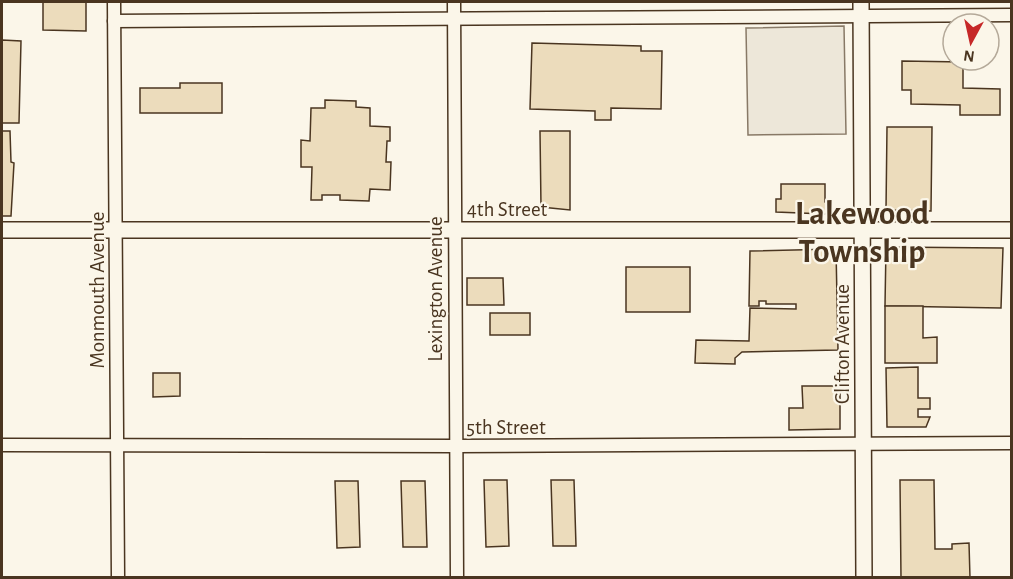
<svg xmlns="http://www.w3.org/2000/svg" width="1013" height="579" viewBox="0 0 1013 579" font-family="'Alegreya Sans',sans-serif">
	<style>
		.parking { fill: #ede7d9; stroke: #887966; stroke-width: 1.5 }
		.building { fill: #ecdcbc; stroke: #4a3520; stroke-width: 1.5 }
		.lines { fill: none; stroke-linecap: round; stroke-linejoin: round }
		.minor-casing { stroke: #4a3520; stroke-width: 15 }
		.tertiary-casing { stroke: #4a3520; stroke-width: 18 }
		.minor { stroke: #fbf6e9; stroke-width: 12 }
		.tertiary { stroke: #fbf6e9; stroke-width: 15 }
		.labels { text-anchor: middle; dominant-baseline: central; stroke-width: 4.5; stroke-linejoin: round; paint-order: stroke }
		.street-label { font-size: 21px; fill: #4a3520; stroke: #fbf6e9 }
		.town-label { font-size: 33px; font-weight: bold; fill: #4a3520; stroke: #fbf6e9 }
	</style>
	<rect width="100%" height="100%" fill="#fbf6e9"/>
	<polygon class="parking" points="844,26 846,134 748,135 746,28"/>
	<g class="building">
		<polygon points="43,2 86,2 86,31 43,30"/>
		<polygon points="2,40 21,41 19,123 2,123"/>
		<polygon points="532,43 641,46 641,51 662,51 661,109 611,108 611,120 595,120 595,111 530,109"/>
		<polygon points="902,61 963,62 963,88 1000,89 1000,115 960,115 960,105 911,104 911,90 902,90"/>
		<polygon points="180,83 222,83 222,113 140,113 140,88 180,88"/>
		<polygon points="325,100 356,101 356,107 370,108 370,126 390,127 390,141 387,141 386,162 391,162 390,190 370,189 369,201 340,200 340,195 322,195 322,200 311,200 312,167 301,167 301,140 310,141 311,108 325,108"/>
		<polygon points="887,127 932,127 931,211 886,210"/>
		<polygon points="2,131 10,131 11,162 14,163 11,216 2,216"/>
		<polygon points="540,131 570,131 570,210 541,207"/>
		<polygon points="781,184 825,184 825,202 829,206 829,211 825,214 776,212 776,199 781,199"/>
		<polygon points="886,247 1003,248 1001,308 885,306"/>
		<polygon points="836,249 838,350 742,352 735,358 735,364 695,363 696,340 749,341 750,308 796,309 796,304 766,304 766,301 759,301 759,306 749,306 750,251"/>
		<rect x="626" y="267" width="64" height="45"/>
		<polygon points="467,278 503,278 504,305 467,305"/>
		<polygon points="885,306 923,306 923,338 937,337 937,363 885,363"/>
		<rect x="490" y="313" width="40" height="22"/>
		<polygon points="918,367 918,398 930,398 930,409 918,409 918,417 930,417 926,427 887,427 886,368"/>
		<polygon points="153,373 180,373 180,396 153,397"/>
		<polygon points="802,386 840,386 840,429 789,430 789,408 803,408"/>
		<polygon points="484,480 507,480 509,546 486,547"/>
		<polygon points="551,480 574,480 576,546 553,546"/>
		<polygon points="900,480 934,480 935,549 952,549 952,544 969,543 970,578 901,578"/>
		<polygon points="335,481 358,481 360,547 337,548"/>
		<polygon points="401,481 425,481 427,547 403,547"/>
	</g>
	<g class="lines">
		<defs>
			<g id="minor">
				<polyline points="114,2 118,578"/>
				<polyline points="454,2 457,578"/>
				<polyline points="114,21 1012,15"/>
				<polyline points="2,445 456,446 1012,443"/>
			</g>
			<g id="tertiary">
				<polyline points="861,2 864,578"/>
				<polyline points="2,230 1012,230"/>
			</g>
		</defs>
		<use href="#minor" class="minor-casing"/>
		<use href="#tertiary" class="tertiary-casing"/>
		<use href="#minor" class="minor"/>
		<use href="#tertiary" class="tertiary"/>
	</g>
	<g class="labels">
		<g class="street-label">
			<text x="507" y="209">4th Street</text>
			<text transform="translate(435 289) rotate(-90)">Lexington Avenue</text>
			<text transform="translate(97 290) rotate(-90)">Monmouth Avenue</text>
			<text transform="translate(842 344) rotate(-90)">Clifton Avenue</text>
			<text x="506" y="427">5th Street</text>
		</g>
		<g class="town-label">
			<text x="862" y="214">Lakewood<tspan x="862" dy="38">Township</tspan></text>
		</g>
	</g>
	<rect width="1013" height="579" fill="none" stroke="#4a3520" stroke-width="6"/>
	<g transform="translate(971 42) rotate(188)"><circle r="28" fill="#fbf6e9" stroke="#b4a999" stroke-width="1.5"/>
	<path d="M0-4.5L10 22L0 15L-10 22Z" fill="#c62828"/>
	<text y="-9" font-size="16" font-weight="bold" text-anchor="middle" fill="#4a3520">N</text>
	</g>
</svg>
